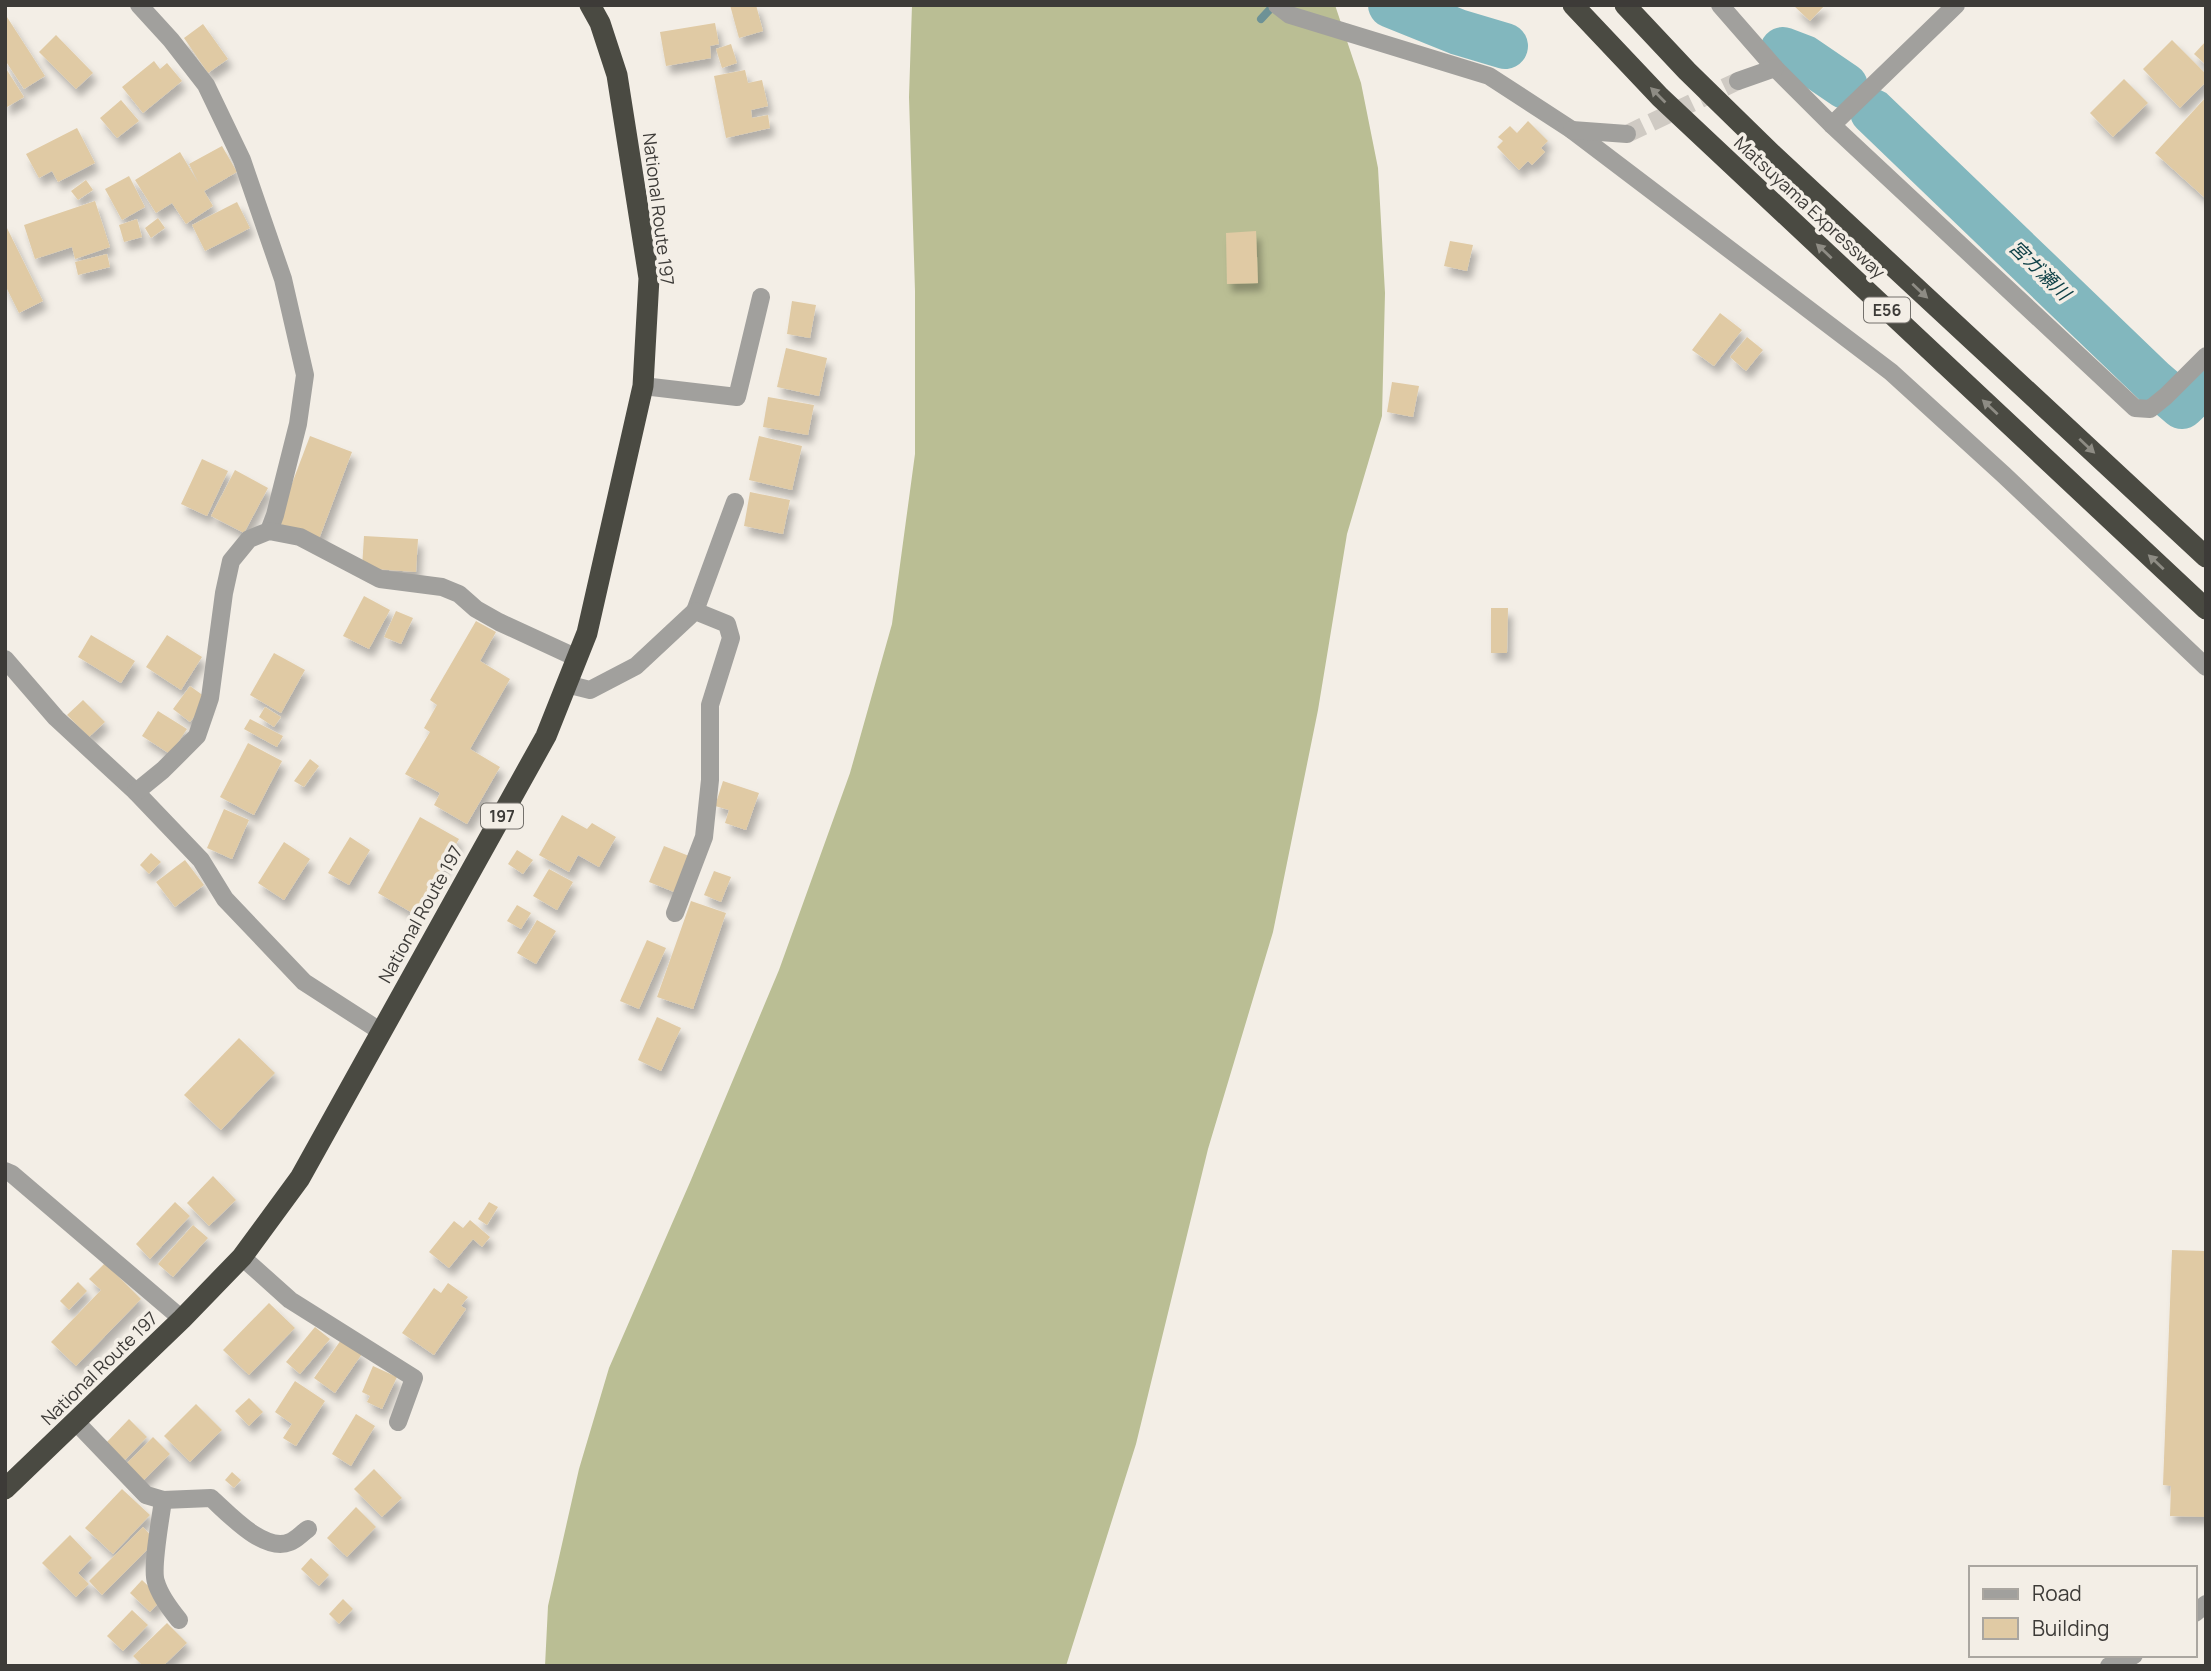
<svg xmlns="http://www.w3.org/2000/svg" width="2211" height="1671" viewBox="0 0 2211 1671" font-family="Manrope,'Noto Sans JP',sans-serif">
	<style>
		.forest { fill: #babe94 }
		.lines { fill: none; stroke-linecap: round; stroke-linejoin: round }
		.stream { stroke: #6d9296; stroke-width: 8 }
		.river { stroke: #82b7be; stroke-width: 46 }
		.building { fill: #e0caa4; filter: url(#shadow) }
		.minor-tunnel { stroke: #cfcac3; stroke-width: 18; stroke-dasharray: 18 9; stroke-linecap: butt }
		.minor { stroke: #a1a09d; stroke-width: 18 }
		.highway { stroke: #4a4a42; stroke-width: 21 }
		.oneway { fill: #8e8c84 }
		.labels { text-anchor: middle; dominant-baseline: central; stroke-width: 7; stroke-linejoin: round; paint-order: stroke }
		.shield { fill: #f3eee6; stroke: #74716c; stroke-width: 2 }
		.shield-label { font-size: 16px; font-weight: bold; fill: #3d3b38 }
		.street-label { font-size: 18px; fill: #3d3b38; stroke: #f3eee6 }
		.water-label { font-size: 19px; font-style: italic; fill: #0f4147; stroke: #f3eee6 }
	</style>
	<defs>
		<filter id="shadow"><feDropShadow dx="4.5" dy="8" stdDeviation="3.5" flood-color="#0004"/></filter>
	</defs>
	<rect width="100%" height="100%" fill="#f3eee6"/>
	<polygon class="forest" points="912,5 1335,5 1361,83 1378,168 1385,293 1382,416 1347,534 1318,710 1273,932 1208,1149 1136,1444 1066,1666 545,1666 548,1606 579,1469 609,1368 691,1180 779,970 850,773 892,624 915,454 915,291 909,97"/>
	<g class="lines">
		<polyline class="stream" points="1261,19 1274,5"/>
		<g class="river">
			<polyline points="1391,5 1458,32 1505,46"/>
			<polyline points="1783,50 1804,58 1845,86"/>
			<polyline points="1873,112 2154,382 2182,406 2206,383"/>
		</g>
	</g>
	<g class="building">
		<polygon points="730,5 756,5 763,31 739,38"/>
		<polygon points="1793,5 1825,5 1810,21"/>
		<polygon points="5,14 45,76 24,89 5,60"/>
		<polygon points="715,23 719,44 710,46 711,58 666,66 660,32"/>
		<polygon points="203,24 228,59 208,73 184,38"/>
		<polygon points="56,35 93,73 76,89 39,52"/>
		<polygon points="2172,40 2206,74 2206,82 2180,108 2143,69"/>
		<polygon points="2206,41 2206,65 2194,54"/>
		<polygon points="731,44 737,63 722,68 716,49"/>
		<polygon points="154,61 160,69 167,63 182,81 143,113 122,87"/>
		<polygon points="5,67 24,97 7,107 5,105"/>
		<polygon points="745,70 748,83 762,80 768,106 751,110 752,118 768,115 770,128 726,138 714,76"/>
		<polygon points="2124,79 2148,103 2113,137 2090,113"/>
		<polygon points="2206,97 2206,199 2155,153"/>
		<polygon points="121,100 139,121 117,138 100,118"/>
		<polygon points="1528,121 1548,141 1541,148 1545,152 1532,165 1528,161 1519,170 1497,147 1503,141 1498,137 1510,126 1517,133"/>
		<polygon points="77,128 95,163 58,182 52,171 39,178 26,154"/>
		<polygon points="222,146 237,172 204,191 213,206 186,224 172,203 156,213 135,180 180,152 199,184 189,164"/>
		<polygon points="129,176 145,207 122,220 105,189"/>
		<polygon points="86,180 93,190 78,200 71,191"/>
		<polygon points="95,201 110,247 75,259 72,247 35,259 24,225"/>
		<polygon points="237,202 250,228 205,251 192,225"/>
		<polygon points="158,218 165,228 151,238 145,228"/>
		<polygon points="137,219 142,237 124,242 119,225"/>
		<polygon points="5,224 43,301 19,313 5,285"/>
		<polygon points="1256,231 1258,283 1227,284 1226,233"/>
		<polygon points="1450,241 1473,245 1467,271 1444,266"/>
		<polygon points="107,254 110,267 78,275 75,262"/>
		<polygon points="792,301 816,305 810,338 787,334"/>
		<polygon points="1720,313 1742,330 1714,366 1692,350"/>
		<polygon points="1747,337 1763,350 1746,371 1730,357"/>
		<polygon points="786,348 827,358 819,396 777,387"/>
		<polygon points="1392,382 1419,386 1413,417 1387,412"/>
		<polygon points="768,397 814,405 808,435 763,427"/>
		<polygon points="310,436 352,452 319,539 277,523"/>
		<polygon points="759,436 802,446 792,490 749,480"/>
		<polygon points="202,459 228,471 207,516 181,504"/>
		<polygon points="235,470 268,488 244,533 211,516"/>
		<polygon points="750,492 790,500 783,534 744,526"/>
		<polygon points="364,536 418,539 416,572 362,568"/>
		<polygon points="364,596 390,610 369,649 343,636"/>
		<polygon points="1491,608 1508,608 1507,653 1491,653"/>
		<polygon points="396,611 413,618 401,644 384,637"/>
		<polygon points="476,621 496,632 480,661 510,679 470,749 500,767 467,824 434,805 440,793 405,774 430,732 424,728 437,705 430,700"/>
		<polygon points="91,635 135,661 121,683 78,657"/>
		<polygon points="167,635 202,657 181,690 146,667"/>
		<polygon points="274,653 305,670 281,713 250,695"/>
		<polygon points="190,686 208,699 190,722 173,709"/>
		<polygon points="83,700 105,722 89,737 67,715"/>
		<polygon points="265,707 281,717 274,727 259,717"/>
		<polygon points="158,711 187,729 170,754 142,736"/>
		<polygon points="250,719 283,736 277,747 244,729"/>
		<polygon points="248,743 282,761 254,815 220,797"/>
		<polygon points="310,759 319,766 304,787 294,781"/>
		<polygon points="723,781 759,793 746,830 725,823 729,810 715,806"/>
		<polygon points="224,809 249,820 232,859 207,848"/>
		<polygon points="562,815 587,829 592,823 616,837 599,867 578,855 569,872 539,855"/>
		<polygon points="420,817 459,839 416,915 378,893"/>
		<polygon points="350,837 370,850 349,885 328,873"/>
		<polygon points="284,842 310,859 284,900 258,883"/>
		<polygon points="664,846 689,856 674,892 649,882"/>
		<polygon points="517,850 533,860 523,874 508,864"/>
		<polygon points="151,853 161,862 149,874 140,865"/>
		<polygon points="185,860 204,885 175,907 156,882"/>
		<polygon points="549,869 573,882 557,910 533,896"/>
		<polygon points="714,871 731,877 721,902 704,895"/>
		<polygon points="691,901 726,913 693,1009 657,997"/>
		<polygon points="517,905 531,913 521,929 507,921"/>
		<polygon points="537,920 556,931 536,964 517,953"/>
		<polygon points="647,940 666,948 639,1009 620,1001"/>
		<polygon points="657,1017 681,1028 661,1071 638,1060"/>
		<polygon points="239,1038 275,1073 221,1130 184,1095"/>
		<polygon points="213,1176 236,1200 209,1226 187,1203"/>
		<polygon points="175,1202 190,1216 150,1259 136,1244"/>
		<polygon points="489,1202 498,1207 487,1225 478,1219"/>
		<polygon points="470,1220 490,1237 482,1247 473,1239 449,1268 429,1252 454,1221 463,1228"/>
		<polygon points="193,1225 208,1238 173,1277 158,1264"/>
		<polygon points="2172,1250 2206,1251 2206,1517 2170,1516 2171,1486 2163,1485"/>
		<polygon points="105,1263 141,1299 76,1366 51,1342 101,1290 89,1279"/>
		<polygon points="78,1282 87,1291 69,1310 60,1301"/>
		<polygon points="448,1283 468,1297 461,1306 466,1309 434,1355 402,1333 434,1288 441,1293"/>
		<polygon points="269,1303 295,1328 249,1375 223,1350"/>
		<polygon points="315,1327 330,1339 300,1374 286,1362"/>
		<polygon points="341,1340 362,1354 335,1393 314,1378"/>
		<polygon points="373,1366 397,1377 382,1409 367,1402 370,1396 362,1392"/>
		<polygon points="295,1381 325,1401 296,1446 283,1438 292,1424 275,1412"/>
		<polygon points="249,1398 263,1412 249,1426 235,1411"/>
		<polygon points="196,1404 222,1430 190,1462 164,1436"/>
		<polygon points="356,1414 375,1426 351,1466 332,1454"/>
		<polygon points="129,1419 147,1437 125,1460 106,1443"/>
		<polygon points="153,1437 170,1454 141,1483 124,1466"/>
		<polygon points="374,1469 402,1498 382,1517 354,1489"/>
		<polygon points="232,1472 241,1480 234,1488 225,1480"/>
		<polygon points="122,1489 150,1515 113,1554 85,1528"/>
		<polygon points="356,1507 376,1527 347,1557 327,1538"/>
		<polygon points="143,1527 156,1541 102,1595 89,1581"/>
		<polygon points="70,1535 92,1558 78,1573 89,1584 76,1597 42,1563"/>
		<polygon points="311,1558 329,1575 319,1586 301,1569"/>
		<polygon points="142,1580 162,1599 150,1612 130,1593"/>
		<polygon points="343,1599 353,1609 339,1624 329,1614"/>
		<polygon points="132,1610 148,1625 123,1651 107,1636"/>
		<polygon points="167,1623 187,1643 163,1666 143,1666 133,1656"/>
	</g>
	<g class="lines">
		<polyline class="minor-tunnel" points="1627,134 1738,81"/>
		<g class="minor">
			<polyline points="139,5 171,40 206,85 242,160 283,279 305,375 298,424 275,515 269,531"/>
			<polyline points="1277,5 1290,15 1489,76 1572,130 1891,372 2004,475 2206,667"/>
			<polyline points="1720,5 1775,68 1832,125 2135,408 2150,409 2166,396 2206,356"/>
			<polyline points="1738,81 1775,68"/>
			<polyline points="1832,125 1956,5"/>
			<polyline points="1572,130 1627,134"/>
			<polyline points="643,386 737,397 761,297"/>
			<polyline points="695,611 735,502"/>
			<polyline points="5,659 56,718 136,792 201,860 225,899 304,982 380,1031"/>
			<polyline points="566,684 590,690 636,666 695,611 727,624 731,638 710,705 710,780 704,837 675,913"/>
			<polyline points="136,792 163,770 197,736 210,698 224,593 231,561 249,539 269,531 300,537 380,579 442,587 459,594 476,609 499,622 577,658"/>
			<polyline points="5,1171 12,1174 182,1319"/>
			<polyline points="242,1257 290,1300 414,1378 398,1422"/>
			<path d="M 76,1422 L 146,1495 L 163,1500 L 211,1498 C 229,1514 264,1553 290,1542 C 296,1540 302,1533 308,1529"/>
			<path d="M 163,1500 C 161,1517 151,1568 156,1582 C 160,1596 170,1609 179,1620"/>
			<polyline points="2195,1613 2206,1604"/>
			<polyline points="2109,1666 2123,1661 2134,1655"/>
		</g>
		<g class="highway">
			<polyline points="1573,5 1660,97 2206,609"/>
			<polyline points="1625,5 1687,71 1772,154 2206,557"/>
			<polyline points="5,1489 182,1319 242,1257 300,1178 546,736 587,633 643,386 649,278 617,75 600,23 590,5"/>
		</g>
	</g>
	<defs><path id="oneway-solid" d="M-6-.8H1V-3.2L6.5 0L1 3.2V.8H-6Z" transform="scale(1.75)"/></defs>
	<g class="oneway">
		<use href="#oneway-solid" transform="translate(1658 95) rotate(-135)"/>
		<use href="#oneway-solid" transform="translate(1824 251) rotate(-137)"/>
		<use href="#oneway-solid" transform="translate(1920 291) rotate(43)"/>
		<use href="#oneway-solid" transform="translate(1990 407) rotate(-137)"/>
		<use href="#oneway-solid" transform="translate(2087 446) rotate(43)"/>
		<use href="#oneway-solid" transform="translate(2156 562) rotate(-137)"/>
	</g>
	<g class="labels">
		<g class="shield">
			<rect x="1864" y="297.5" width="46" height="25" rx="5"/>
			<rect x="481" y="803.5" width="42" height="25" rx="5"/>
		</g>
		<g class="shield-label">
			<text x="1887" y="310">E56</text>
			<text x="502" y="816">197</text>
		</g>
		<g class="street-label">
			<text transform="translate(1810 207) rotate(43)">Matsuyama Expressway</text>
			<text transform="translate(659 209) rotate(83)">National Route 197</text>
			<text transform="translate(420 914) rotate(-61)">National Route 197</text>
			<text transform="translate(99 1368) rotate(-44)">National Route 197</text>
		</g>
		<g class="water-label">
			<text transform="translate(2040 270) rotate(44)">宮ガ瀬川</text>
		</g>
	</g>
	<rect width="2211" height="1671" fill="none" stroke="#3d3b38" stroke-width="14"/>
	<rect x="1969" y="1566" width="228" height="91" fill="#f3eee6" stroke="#aaa6a0" stroke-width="2"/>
	<rect x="1983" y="1589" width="35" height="10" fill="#a1a09d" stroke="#aaa6a0" stroke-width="2"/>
	<text x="2032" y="1601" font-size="21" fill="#3d3b38">Road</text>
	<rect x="1983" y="1618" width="35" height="21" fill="#e0caa4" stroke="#aaa6a0" stroke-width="2"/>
	<text x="2032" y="1636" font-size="21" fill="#3d3b38">Building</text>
</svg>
